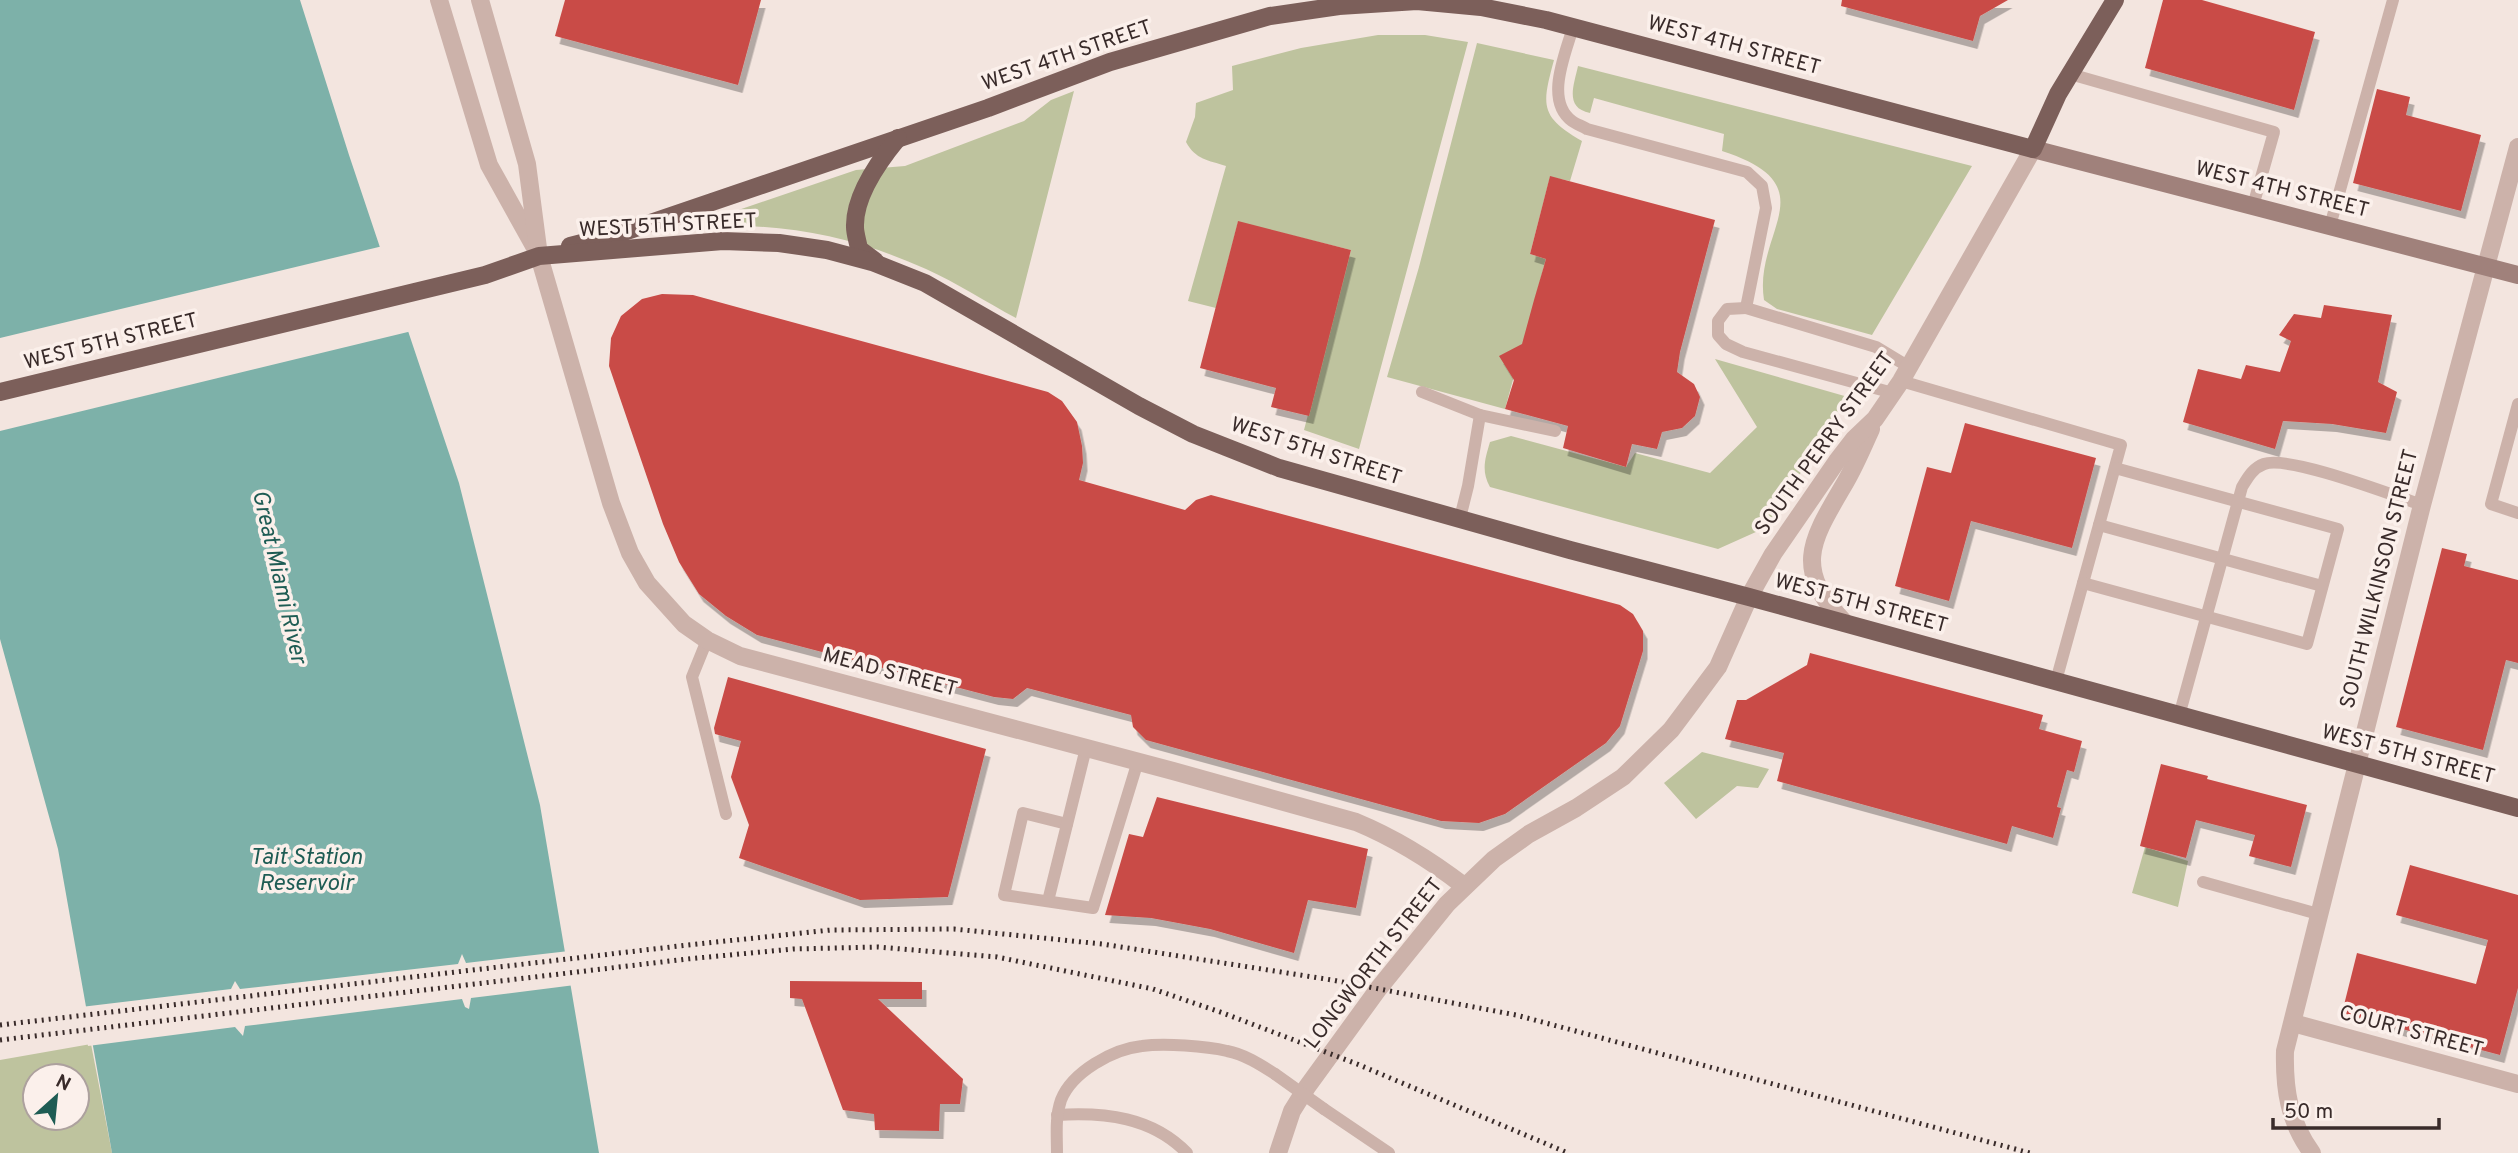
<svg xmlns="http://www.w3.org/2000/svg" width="2518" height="1153" viewBox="0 0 2518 1153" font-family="Overpass,sans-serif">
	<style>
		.green { fill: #bec39e; fill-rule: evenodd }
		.water { fill: #7db1a9 }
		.pier { fill: #f3e5df }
		.building { fill: #c94c47; filter: url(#shadow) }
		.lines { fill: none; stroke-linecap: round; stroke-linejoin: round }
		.service { stroke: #ccb2aa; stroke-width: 12 }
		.minor { stroke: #ccb2aa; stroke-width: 18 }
		.tertiary { stroke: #ccb2aa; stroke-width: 18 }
		.secondary { stroke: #a0817b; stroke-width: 18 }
		.primary { stroke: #7c5f5a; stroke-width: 18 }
		.rail { stroke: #392b2a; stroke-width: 5; stroke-dasharray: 2 5; stroke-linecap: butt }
		.service-bridge { stroke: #ccb2aa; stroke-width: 12 }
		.labels { text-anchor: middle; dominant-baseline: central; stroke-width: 7; stroke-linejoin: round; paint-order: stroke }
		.street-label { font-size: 21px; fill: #392b2a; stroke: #fbf0eb }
		.water-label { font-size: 23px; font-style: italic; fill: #1e5c54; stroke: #fbf0eb }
	</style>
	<defs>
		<filter id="shadow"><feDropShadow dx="4.5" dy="8" stdDeviation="0" flood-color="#0004"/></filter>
	</defs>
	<rect width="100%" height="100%" fill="#f3e5df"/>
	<g class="green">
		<path d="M 1378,35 L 1425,35 L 1468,42 L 1359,449 L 1304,430 L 1351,250 L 1238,222 L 1216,308 L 1188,301 L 1226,166 C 1208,160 1196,160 1186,142 L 1195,117 L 1196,103 L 1233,90 L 1232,66 L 1301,48 Z"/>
		<path d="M 1477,43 L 1554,60 C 1542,105 1539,116 1582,141 L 1570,181 L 1550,177 L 1530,254 L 1546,259 L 1505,409 L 1387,377 L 1419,267 Z"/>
		<path d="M 1578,66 L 1972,166 L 1872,335 L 1777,309 L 1764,300 C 1753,231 1830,186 1722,151 L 1724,134 L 1594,98 L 1590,113 C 1564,108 1574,85 1578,66 Z"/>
		<path d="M 1074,91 L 1016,318 C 986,302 957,283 926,269 C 857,238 785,222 710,227 L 709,220 L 856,170 L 905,166 L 1024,121 L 1051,100 Z"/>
		<path d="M 1715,359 L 1848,397 L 1767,527 L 1718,549 L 1490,487 C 1481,471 1485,459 1490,442 L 1511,436 L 1626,467 L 1635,453 L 1710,473 L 1757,427 Z"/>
		<polygon points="1702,752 1769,769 1758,788 1737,786 1696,819 1664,783"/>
		<polygon points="2145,847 2188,861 2178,907 2132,893"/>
		<path d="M 91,1044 L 112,1153 L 0,1153 L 0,1060 ZM 35,1076 L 77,1076 L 77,1118 L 35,1118 Z"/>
	</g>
	<polygon class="water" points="0,0 300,0 349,155 459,483 540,805 599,1153 112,1153 58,849 0,639"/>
	<g class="pier">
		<polygon points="383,246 412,331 0,431 0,338"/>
		<polygon points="569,951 575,985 471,998 469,1009 465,1007 462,999 245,1026 243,1036 235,1027 88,1046 81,1007 231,989 235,981 240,989 458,964 462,954 466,963"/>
	</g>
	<g class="building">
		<polygon points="565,0 761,0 738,85 555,36"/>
		<polygon points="1842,0 2008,0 1980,16 1973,41 1841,6"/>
		<polygon points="2163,0 2202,0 2315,32 2294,110 2145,68"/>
		<polygon points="2377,89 2410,97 2406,115 2481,135 2461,211 2353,183"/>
		<polygon points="1550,176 1715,220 1680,352 1677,372 1694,384 1700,397 1695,416 1682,428 1662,432 1657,449 1632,444 1626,467 1563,448 1568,426 1505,409 1514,380 1499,356 1522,344 1534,300 1546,259 1530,254"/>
		<polygon points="1238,221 1351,250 1309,416 1271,407 1276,388 1200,368"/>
		<polygon points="662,294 693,295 1048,392 1062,401 1077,422 1082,446 1083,463 1079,480 1185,510 1196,500 1211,495 1620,605 1633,614 1643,631 1643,651 1620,726 1606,743 1505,814 1479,823 1441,821 1146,740 1133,727 1131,715 1027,688 1013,699 994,697 757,635 726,616 699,594 679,562 663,524 609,366 611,338 621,316 642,299"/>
		<polygon points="2324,305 2392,315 2378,382 2397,392 2386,433 2332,424 2283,421 2275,449 2183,422 2198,369 2241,379 2246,365 2280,372 2291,341 2279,335 2294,314 2321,318"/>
		<polygon points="1965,423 2096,458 2072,548 1971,521 1949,601 1895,586 1927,467 1951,473"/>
		<polygon points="2442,548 2467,554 2464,566 2518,580 2518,663 2506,660 2483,750 2396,727"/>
		<polygon points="1810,653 2043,715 2039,729 2082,741 2074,772 2067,770 2057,807 2061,808 2053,838 2012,826 2007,844 1777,781 1784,753 1725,739 1737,700 1746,700 1807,665"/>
		<polygon points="728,677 986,749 948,897 860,900 739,858 749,825 731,777 741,741 715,734 714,728"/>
		<polygon points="2161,764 2208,776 2207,779 2307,805 2291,867 2249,856 2255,835 2196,820 2186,858 2140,846"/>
		<polygon points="1157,797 1368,849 1356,908 1308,900 1294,953 1210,929 1151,918 1105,915 1129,834 1143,837"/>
		<polygon points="2410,865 2518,895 2518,988 2500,1055 2342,1013 2357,953 2476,984 2488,940 2396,915"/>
		<polygon points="790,981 922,982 922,999 878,999 963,1079 960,1104 940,1104 939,1131 875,1130 874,1114 843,1110 802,999 790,998"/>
	</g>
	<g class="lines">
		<g class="service">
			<path d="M 1573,27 C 1566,53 1544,100 1572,121 C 1576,124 1582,126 1587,129 L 1747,172 L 1762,186 L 1766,208 L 1746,308 L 1876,347 L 1909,367"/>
			<polyline points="2070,74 2274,132 2253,206"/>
			<polyline points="2330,226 2393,0"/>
			<polyline points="1746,308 1727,309 1718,321 1718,335 1726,344 1743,352 1893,393"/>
			<polyline points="1901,381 2121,445 2056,681"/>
			<polyline points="1422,392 1480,415 1468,486 1460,518"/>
			<polyline points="2518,404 2491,504 2518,513"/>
			<polyline points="1480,415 1555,431"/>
			<polyline points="2099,525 2322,586"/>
			<polyline points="2083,583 2307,644 2338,529 2115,468"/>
			<polyline points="707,640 692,677 726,814"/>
			<path d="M 2179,716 L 2242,487 C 2248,477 2253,468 2264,464 C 2289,455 2392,495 2422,505"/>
			<polyline points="1067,824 1023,813 1004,895 1093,908 1138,761"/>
			<polyline points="2203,882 2318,914"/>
			<polyline points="1048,901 1086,748"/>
			<polyline points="1324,1109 1389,1153"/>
			<path d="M 1057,1115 C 1105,1112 1152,1117 1187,1153"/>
			<path d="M 1057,1153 C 1057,1135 1055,1117 1061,1100 C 1072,1072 1113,1049 1142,1046 C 1164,1043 1206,1046 1227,1051 C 1244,1054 1261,1065 1275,1074"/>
		</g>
		<polyline class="minor" points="2293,1023 2518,1084"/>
		<g class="tertiary">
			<polyline points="439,0 489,165 534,246"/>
			<path d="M 480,0 L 527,164 L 539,256 L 611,503 L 630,553 L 647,583 L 684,624 L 707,640 L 740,656 L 1173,771 L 1356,822 C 1397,839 1429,859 1464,886"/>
			<path d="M 1845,623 C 1792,568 1811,541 1845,483 C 1855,466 1863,447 1871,429"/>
			<polyline points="1278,1153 1292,1111 1307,1087 1379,988 1447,904 1494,859 1529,834 1576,808 1623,777 1671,730 1692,702 1718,667 1749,597 1773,554 1837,461 1854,439 1875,419 1901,381 2033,149"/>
			<path d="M 2312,1153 C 2289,1122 2284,1089 2285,1051 L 2422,505 L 2518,147"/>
		</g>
		<polyline class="secondary" points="2033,149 2518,275"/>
		<g class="primary">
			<polyline points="570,246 621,233 988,108 1110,62 1270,16 1339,6 1417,1 1481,7 1546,20 2033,149 2058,94 2115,0"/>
			<path d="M 875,261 L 859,249 C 858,242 855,234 855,227 C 854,196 879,161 898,138"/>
			<polyline points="0,392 485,275 539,256 723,241 779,243 827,250 872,262 925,283 1139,406 1193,434 1279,468 1570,550 1749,597 2518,808"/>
		</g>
		<g class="rail">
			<polyline points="0,1025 688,945 831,930 954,929 1102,944 1332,980 1516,1015 2030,1153"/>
			<polyline points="0,1040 687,959 793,949 878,947 997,957 1153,989 1223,1013 1357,1064 1568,1153"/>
		</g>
		<polyline class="service-bridge" points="1275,1074 1324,1109"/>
	</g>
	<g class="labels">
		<g class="street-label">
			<text transform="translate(1734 46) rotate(15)">WEST 4TH STREET</text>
			<text transform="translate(1067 56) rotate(-19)">WEST 4TH STREET</text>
			<text transform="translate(2282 190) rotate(14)">WEST 4TH STREET</text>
			<text transform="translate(668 226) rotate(-3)">WEST 5TH STREET</text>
			<text transform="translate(111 342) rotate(-14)">WEST 5TH STREET</text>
			<text transform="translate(1825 444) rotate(-54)">SOUTH PERRY STREET</text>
			<text transform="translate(1316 452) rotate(18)">WEST 5TH STREET</text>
			<text transform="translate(2380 579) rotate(-76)">SOUTH WILKINSON STREET</text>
			<text transform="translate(1861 604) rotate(15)">WEST 5TH STREET</text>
			<text transform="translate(890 673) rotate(15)">MEAD STREET</text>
			<text transform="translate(2408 755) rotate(15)">WEST 5TH STREET</text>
			<text transform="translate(1374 964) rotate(-52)">LONGWORTH STREET</text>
			<text transform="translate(2411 1032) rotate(15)">COURT STREET</text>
		</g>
		<g class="water-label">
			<text transform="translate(278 577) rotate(77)">Great Miami River</text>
			<text x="306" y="858">Tait Station<tspan x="306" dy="26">Reservoir</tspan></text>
		</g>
	</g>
	<g transform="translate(56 1097) rotate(27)"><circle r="33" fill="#fbf0eb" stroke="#ada19e" stroke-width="2"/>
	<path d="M0-5L12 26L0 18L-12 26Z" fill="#1e5c54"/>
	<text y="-10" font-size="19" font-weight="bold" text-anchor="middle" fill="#392b2a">N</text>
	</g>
	<path d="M2273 1118v10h166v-10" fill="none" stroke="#392b2a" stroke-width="3.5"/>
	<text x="2284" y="1118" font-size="21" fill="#392b2a" stroke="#fbf0eb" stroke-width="5" paint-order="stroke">50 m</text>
</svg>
